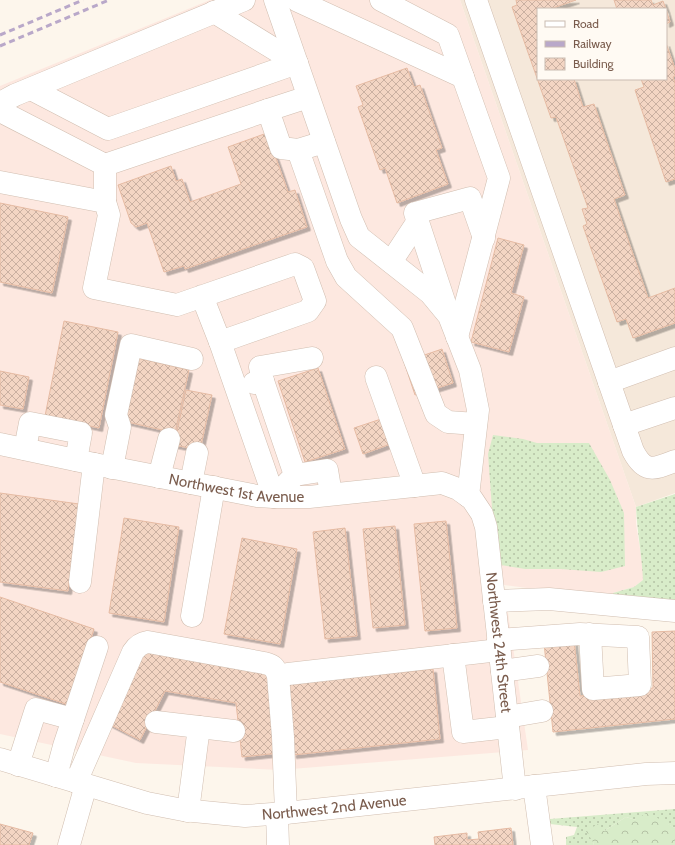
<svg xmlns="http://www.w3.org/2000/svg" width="675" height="845" viewBox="0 0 675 845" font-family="Cabin,sans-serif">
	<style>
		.residential { fill: #f5e8da; fill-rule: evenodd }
		.commercial { fill: #fde8e0 }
		.grass { fill: url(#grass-dots) }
		.forest { fill: url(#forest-crowns) }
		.building { fill: url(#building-cross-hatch); stroke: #e6bba3; filter: url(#shadow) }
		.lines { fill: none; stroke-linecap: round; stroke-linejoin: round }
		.minor-casing { stroke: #d1beb0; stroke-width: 23 }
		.minor { stroke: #fff; stroke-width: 22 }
		.rail { stroke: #b9a8c9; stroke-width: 3; stroke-dasharray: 6 4; stroke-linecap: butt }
		.labels { text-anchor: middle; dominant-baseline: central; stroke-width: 3; stroke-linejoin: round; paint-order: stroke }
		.street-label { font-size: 15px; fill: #7a5c4d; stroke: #fffaf3 }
	</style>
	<defs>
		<pattern id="grass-dots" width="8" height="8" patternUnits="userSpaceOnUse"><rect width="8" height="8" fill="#d8ecc9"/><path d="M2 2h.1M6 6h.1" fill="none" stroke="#b4c2a5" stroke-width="1.8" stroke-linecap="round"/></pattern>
		<pattern id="forest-crowns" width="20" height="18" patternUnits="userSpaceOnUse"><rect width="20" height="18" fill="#d8ecc9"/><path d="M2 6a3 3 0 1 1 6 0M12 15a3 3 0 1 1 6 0" fill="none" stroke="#b4c2a5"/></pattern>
		<pattern id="building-cross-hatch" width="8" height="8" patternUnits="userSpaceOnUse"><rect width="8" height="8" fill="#f3d5c3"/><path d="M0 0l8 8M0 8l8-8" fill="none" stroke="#cab0a1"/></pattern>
		<filter id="shadow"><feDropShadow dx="3.5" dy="3.5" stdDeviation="0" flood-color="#0004"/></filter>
	</defs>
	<rect width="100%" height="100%" fill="#fdf6ec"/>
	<path class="residential" d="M 460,0 L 675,0 L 675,493 L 636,507 ZM 538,9 L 666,9 L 666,79 L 538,79 Z"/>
	<polygon class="commercial" points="210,0 460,0 636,507 636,524 643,568 643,580 634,587 613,593 612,599 504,585 528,750 279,770 136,763 0,734 0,86"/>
	<g class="grass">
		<polygon points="493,435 523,439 537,443 589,443 610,480 624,513 625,566 601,572 561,569 525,569 501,565 493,522 488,454"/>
		<path d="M 675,494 L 675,604 L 612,599 L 613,593 L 634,587 L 643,580 C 642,555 637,531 636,507 Z"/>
		<polygon points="675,809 675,828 667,824 636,820 626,817 604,831 593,842 594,845 566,845 566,837 574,835 577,827 550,824 550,819"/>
	</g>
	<polygon class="forest" points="647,812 675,828 675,845 594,845 593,842 586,831 598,824 604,831 626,817 636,820"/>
	<g class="building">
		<polygon points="516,0 576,0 550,9 538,9 538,79 574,79 583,107 594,104 625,195 614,199 648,298 675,288 675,323 633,338 626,319 617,322 583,226 587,224 582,209 588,208 556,117 551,118 512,7 517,5"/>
		<polygon points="614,0 651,0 653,5 663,1 666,9 617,9"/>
		<polygon points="666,9 670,22 666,24"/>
		<polygon points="666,43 675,69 675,76 673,77 675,83 675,179 666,182 635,90 644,87 641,79 666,79"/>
		<polygon points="407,68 414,87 420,85 442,148 436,150 448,184 397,203 385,168 380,170 358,107 363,105 356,86"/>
		<polygon points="267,133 288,192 295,190 307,227 185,269 184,266 164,272 147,223 136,227 131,223 118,185 171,166 176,181 182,179 190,202 241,184 228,147"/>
		<polygon points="0,203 68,217 52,293 0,282"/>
		<polygon points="498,238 524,245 511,293 524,297 509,352 471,342"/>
		<polygon points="64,321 118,332 99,428 45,416"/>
		<polygon points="442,349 453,383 415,395 404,362"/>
		<polygon points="133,357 189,370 175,433 119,420"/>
		<polygon points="318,368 345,449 305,462 278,381"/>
		<polygon points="0,371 29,377 23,409 0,405"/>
		<polygon points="186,390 212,395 200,450 174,445"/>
		<polygon points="387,417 396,442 363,454 354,428"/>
		<polygon points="0,493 79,504 68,591 0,582"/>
		<polygon points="124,518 179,527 164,622 109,613"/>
		<polygon points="446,521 457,628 425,631 414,524"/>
		<polygon points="395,526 405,625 373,628 363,529"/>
		<polygon points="345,528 357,636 325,639 313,532"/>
		<polygon points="242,538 297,549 280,644 224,634"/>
		<polygon points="0,597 94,629 69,705 0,682"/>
		<polygon points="675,631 675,719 553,732 544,643 574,640 580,696 653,688 652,632"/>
		<polygon points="143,650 270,672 279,753 242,757 236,703 165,691 140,740 107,723"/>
		<polygon points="433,669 440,739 293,755 285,684"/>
		<polygon points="0,824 33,833 29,845 0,845"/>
		<polygon points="511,828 513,845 435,845 434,837 467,833 467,840 479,839 478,832"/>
	</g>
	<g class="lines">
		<defs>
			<g id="minor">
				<polyline points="275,0 351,219 359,237 430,293 449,316 470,370 478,410 468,496"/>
				<polyline points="296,0 463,77"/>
				<polyline points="381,0 448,35 499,178 457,337"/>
				<path d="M 476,0 L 633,451 C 645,474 654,469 675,461"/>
				<polyline points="31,89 108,129 297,63 214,12"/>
				<polyline points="0,103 15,95 244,0"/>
				<polyline points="0,111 105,165"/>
				<polyline points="324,142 298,150 337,261 346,277 402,328 436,414 448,422 476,424"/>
				<polyline points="298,150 281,148 268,110 308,97"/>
				<polyline points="0,182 105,202 109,215 94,288 177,305 295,264 303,268 315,301 308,311 220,342 202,296"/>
				<polyline points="105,202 105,165 268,110"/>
				<polyline points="391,262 418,221"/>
				<polyline points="446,307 415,213 470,198 484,238"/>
				<polyline points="220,342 274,497 295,475 263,381"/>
				<polyline points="376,377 415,486"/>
				<polyline points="609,382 675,358"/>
				<polyline points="254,383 263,381 260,367 312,358"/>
				<polyline points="624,425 675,408"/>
				<path id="s1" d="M 0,444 L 94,464 L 257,496 L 274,497 L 309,497 L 442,483 L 458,489 L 472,499 L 482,514 L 486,527 L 515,789"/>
				<polyline points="25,449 30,423 81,433 76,460"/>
				<polyline points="112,468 120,427 116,415 131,345 192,359"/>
				<polyline points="295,475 327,470 331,494"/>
				<polyline points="159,477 169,439"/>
				<polyline points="191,483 197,453"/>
				<polyline points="80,582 94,464"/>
				<polyline points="494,601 549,599 675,611"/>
				<polyline points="192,616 214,487"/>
				<polyline points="498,640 580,634 638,637 640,685 593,689 590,634"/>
				<polyline points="453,655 463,732 508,727"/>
				<polyline points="502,671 538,666"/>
				<polyline points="288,674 499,650"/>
				<polyline points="507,717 542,711"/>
				<polyline points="156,722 199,727 188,811"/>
				<polyline points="199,727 234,731"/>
				<path id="s2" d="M 0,759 L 147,803 L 183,810 L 245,816 L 286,813 L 646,774 L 675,773"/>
				<polyline points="18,765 36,709 73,719"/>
				<polyline points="56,776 64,746 97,647"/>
				<path d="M 76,782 L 133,652 C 137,646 141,643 148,642 L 264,663 C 273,665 275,667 278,676 L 283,737 L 286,813"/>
				<polyline points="534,786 542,845"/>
				<polyline points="277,814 278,845"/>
				<polyline points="69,845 86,785"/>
			</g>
		</defs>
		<use href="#minor" class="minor-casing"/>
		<use href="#minor" class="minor"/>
		<g class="rail">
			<polyline points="0,35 83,0"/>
			<polyline points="0,46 109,0"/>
		</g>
	</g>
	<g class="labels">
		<g class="street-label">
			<text stroke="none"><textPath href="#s1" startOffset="241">Northwest 1st Avenue</textPath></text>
			<text stroke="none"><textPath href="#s1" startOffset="630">Northwest 24th Street</textPath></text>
			<text stroke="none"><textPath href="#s2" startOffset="342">Northwest 2nd Avenue</textPath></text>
		</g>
	</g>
	<rect x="537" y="8" width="130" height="72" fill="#fffaf3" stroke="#cabbb1"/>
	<rect x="545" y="21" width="20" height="6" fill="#ffffff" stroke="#cabbb1"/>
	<text x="573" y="28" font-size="12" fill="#7a5c4d">Road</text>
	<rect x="545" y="41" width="20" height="6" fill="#b9a8c9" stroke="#cabbb1"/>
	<text x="573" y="48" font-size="12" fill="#7a5c4d">Railway</text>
	<rect x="545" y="58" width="20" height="12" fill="url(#building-cross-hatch)" stroke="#cabbb1"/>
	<text x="573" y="68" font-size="12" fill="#7a5c4d">Building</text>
</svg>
